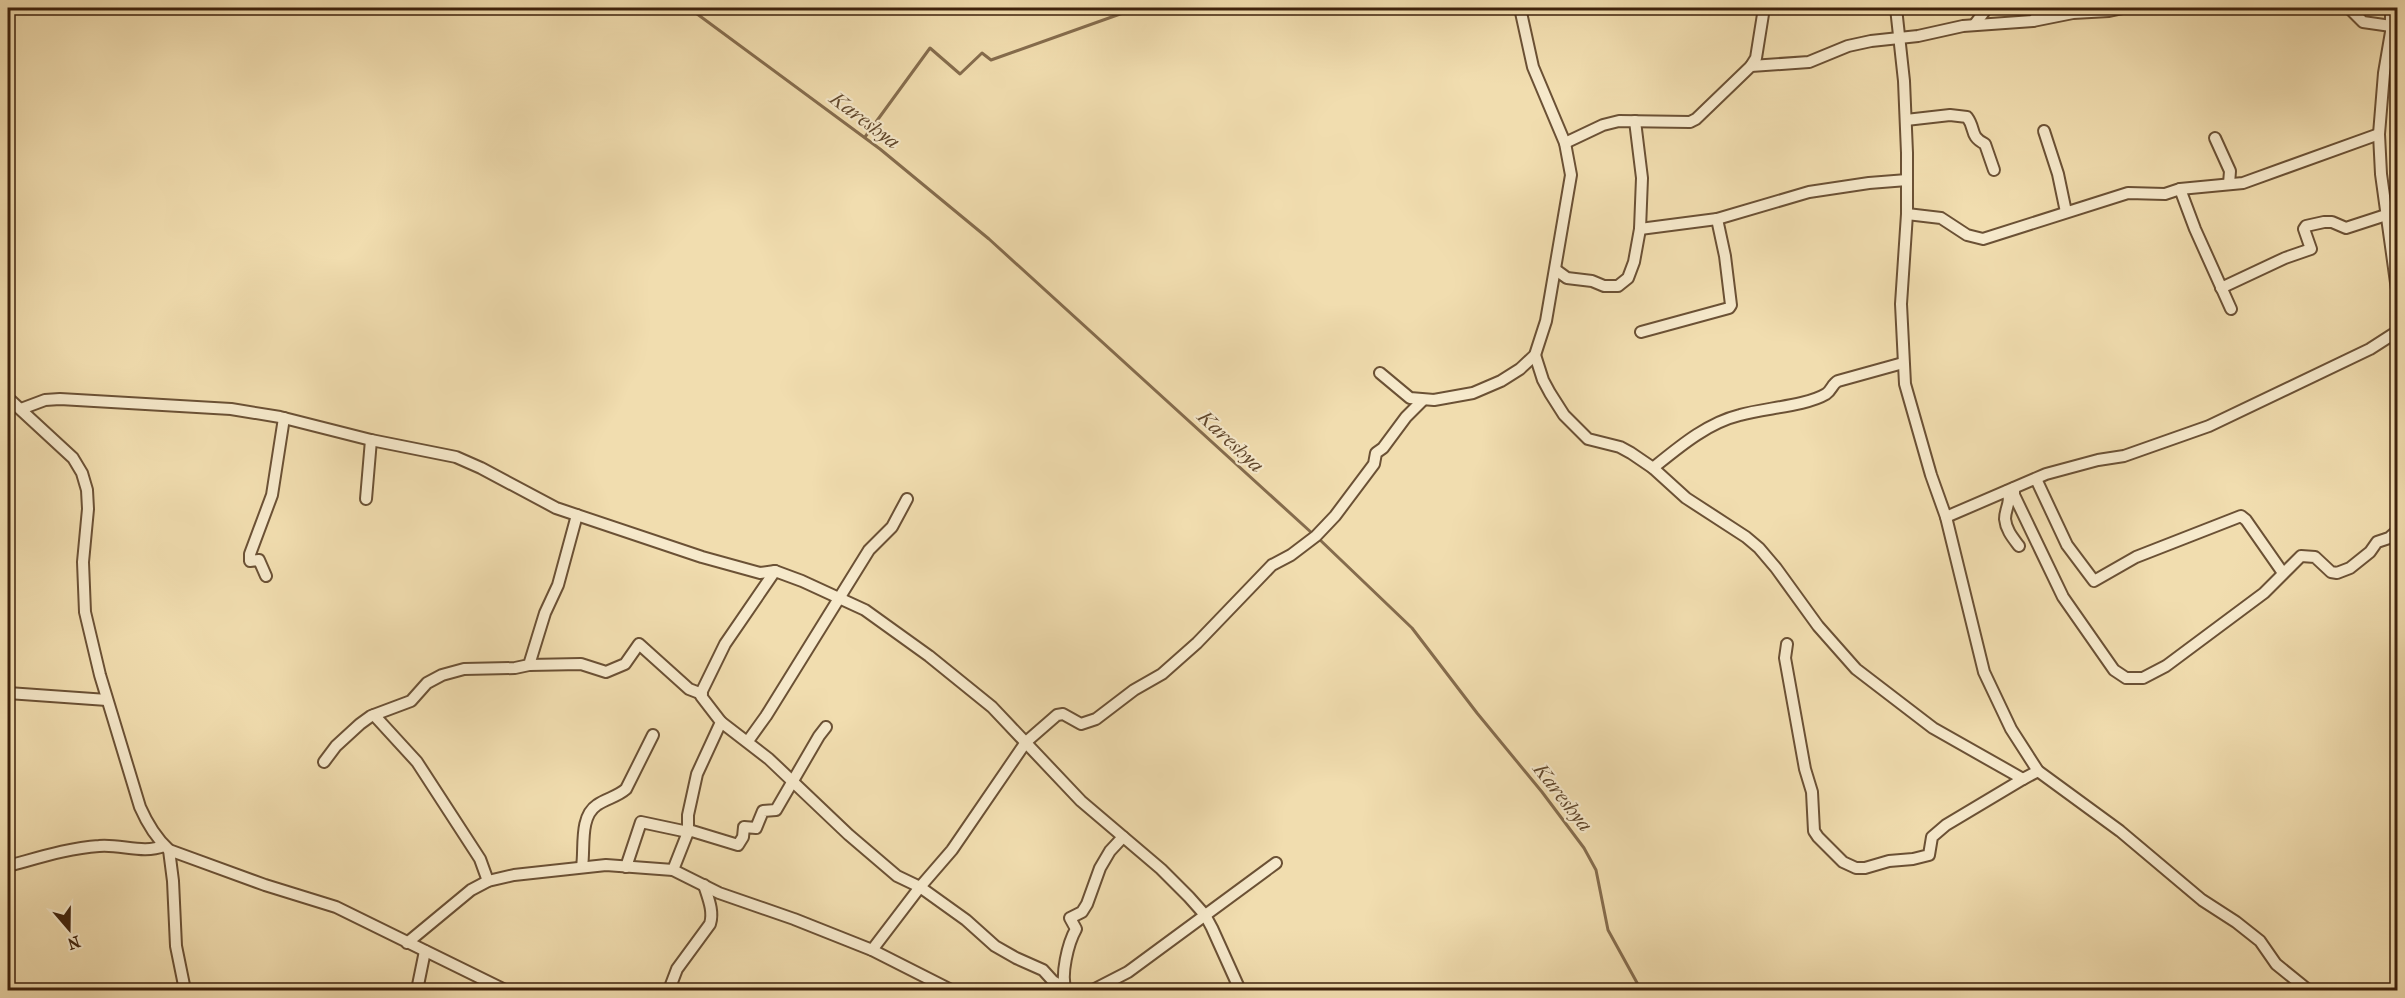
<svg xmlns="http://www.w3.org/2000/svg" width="2405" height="998" viewBox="0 0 2405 998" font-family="'IM FELL French Canon',serif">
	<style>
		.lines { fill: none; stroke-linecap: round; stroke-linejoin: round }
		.stream { stroke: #856c4d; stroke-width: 3 }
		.minor-casing { stroke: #6b5135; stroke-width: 14 }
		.minor { stroke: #f6e9cb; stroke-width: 10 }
		.labels { text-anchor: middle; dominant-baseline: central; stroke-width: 4.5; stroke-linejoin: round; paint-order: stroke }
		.water-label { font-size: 21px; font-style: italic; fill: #61472c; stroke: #f6e9cb }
	</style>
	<rect width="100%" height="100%" fill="#f1ddaf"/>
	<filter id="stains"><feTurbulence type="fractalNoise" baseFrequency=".00333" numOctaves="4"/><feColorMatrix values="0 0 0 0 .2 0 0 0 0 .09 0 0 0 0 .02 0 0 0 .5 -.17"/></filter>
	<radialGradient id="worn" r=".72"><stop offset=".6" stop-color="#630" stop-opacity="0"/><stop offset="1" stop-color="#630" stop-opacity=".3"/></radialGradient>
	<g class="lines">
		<g class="stream">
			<polyline points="689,8 880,149 989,239 1313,534"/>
			<polyline points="865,137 930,48 960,74 982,53 991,60 1137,8"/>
			<polyline points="1318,538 1412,628 1477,713 1542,792 1584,848 1596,870 1608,930 1641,990"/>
		</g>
		<defs>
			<g id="minor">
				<polyline points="1896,8 1904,81 1907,153 1907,214 1901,304 1905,384 1931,475 1946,517 1984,672 2011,729 2038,771 2120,831 2202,900 2236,922 2260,941 2276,964 2308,990"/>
				<polyline points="2349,8 2363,22 2391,26"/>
				<polyline points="2391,8 2391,32 2384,73 2379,134 2381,174 2398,297"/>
				<polyline points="2033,21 2036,18 2037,8"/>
				<polyline points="1975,24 1987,8"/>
				<polyline points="1751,66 1756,58 1764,8"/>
				<path d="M 1906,120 L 1950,115 L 1967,117 C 1976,129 1969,136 1985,144 L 1994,170"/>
				<polyline points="2044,131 2058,174 2066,212"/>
				<polyline points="2215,138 2230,171 2229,184"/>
				<polyline points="1565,143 1603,125 1619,121 1690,122 1696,119 1751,66 1809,62 1848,46 1871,41 1918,36 1963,26 2033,21 2073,13 2109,11 2123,8"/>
				<polyline points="2180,189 2195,229 2231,309"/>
				<polyline points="1907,214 1941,218 1967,235 1983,239 2128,193 2165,194 2180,189 2243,183 2379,134"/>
				<polyline points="1640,229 1717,219 1809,192 1869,183 1907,180"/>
				<polyline points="1556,270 1567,278 1592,281 1604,286 1618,286 1628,278 1634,262 1640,229 1642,178 1635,121"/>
				<polyline points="2221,288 2285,258 2311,249 2304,229 2306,226 2324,222 2332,222 2346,228 2386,215"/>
				<polyline points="1641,332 1729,308 1731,305 1725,256 1717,219"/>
				<polyline points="1535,355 1543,380 1550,393 1564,415 1588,439 1620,447 1631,453 1653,468 1686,498 1746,537 1759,548 1776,568 1818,626 1856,669 1933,728 2023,779 2038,771"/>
				<polyline points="1380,373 1410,398 1434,400 1473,393 1501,381 1520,369 1535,355 1546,321 1571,175 1565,143 1533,67 1520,8"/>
				<path d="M 8,398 L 73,458 L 82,473 L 87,490 L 88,509 L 83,562 L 85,612 L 100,675 L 140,807 C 147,823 156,838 169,850 L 265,885 L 336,907 L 505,990"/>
				<polyline points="21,409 45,400 60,399 231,409 280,417 371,440 456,457 481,468 556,508 702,557 760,573 775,571 802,581 865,610 929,656 992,707 1081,801 1161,869 1189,897 1205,915 1212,928 1240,990"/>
				<path d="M 1653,468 C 1679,447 1707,423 1740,415 C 1764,408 1806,406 1826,394 C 1832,390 1832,384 1838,381 L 1903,363"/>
				<polyline points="2036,479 2067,545 2094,581 2136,557 2241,516 2246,520 2283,573"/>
				<polyline points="2014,488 2014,495 2063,597 2114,670 2126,678 2143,678 2166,666 2264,593 2301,556 2315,557 2331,572 2337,573 2350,568 2370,552 2377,542 2389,538 2398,530"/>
				<path d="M 2007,491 C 2012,502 2005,508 2005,519 C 2006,530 2013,538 2019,546"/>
				<polyline points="366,499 371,440"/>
				<polyline points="1946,517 2046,474 2098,460 2124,456 2209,426 2370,349 2398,331"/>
				<polyline points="266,576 259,560 250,561 250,554 272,495 284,418"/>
				<polyline points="1787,644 1785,658 1805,769 1812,792 1814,831 1818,837 1843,862 1856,868 1865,868 1889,861 1913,859 1929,855 1932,837 1946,825 2023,779"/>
				<polyline points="529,665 581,664 606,672 625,664 639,644 689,689 702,694"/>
				<polyline points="8,693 107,700"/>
				<polyline points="374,715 417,762 480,859 488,881"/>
				<polyline points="721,722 769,759 849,835 897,876 920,887 966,920 995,946 1016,958 1043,970 1053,981 1065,988"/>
				<polyline points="748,741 766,716 869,550 892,527 907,499"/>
				<polyline points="324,762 336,746 360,724 371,716 411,701 427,683 442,675 464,669 515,668 529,665 545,613 558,585 577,515"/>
				<polyline points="169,850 173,881 176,946 185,990"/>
				<path d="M 8,866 C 38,858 68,848 99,846 C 121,844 143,854 164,846"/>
				<path d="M 582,867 C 585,848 579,817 597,805 C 607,798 617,797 626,789 L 653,735"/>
				<polyline points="626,867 641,822 688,832 692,831 738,845 743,837 744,827 756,828 763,811 776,810 819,736 826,727"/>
				<polyline points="673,870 688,832 688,815 697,774 721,722 701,696 702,691 725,644 775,571"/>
				<polyline points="407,943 471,890 488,881 514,875 606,865 673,870 719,893 794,919 872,950 951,990"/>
				<polyline points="872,950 920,887 952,850 1026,742 1057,715 1063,714 1081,724 1096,719 1134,690 1162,674 1197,643 1272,565 1291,555 1316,536 1335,516 1374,464 1376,453 1383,448 1406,417 1423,400"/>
				<polyline points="417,990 425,951"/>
				<path d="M 669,990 L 677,969 L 710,924 C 714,911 708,898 704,885"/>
				<path d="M 1066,990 C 1060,976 1068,943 1076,929 L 1070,918 L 1082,912 L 1087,904 L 1100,868 L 1110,851 L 1123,837"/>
				<polyline points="1093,990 1128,972 1276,863"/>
			</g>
		</defs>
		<use href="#minor" class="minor-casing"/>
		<use href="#minor" class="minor"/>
	</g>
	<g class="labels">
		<g class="water-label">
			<text transform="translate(865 120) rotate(37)">Kareshya</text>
			<text transform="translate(1231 441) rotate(43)">Kareshya</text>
			<text transform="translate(1563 797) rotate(52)">Kareshya</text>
		</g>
	</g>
	<rect width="2405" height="998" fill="none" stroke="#f1ddaf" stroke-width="30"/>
	<rect x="9" y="9" width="2387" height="980" fill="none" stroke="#3e220c" stroke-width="3"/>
	<rect x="15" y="15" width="2375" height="968" fill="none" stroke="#3e220c" stroke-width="1.5"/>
	<g transform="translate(69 929) rotate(160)" stroke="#f6e9cb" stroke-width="4.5" paint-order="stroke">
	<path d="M0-4.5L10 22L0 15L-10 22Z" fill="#3e220c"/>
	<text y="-9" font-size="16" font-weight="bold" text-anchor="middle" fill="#3e220c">N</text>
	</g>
	<rect width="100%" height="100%" filter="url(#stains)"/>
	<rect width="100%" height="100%" fill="url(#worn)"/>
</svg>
